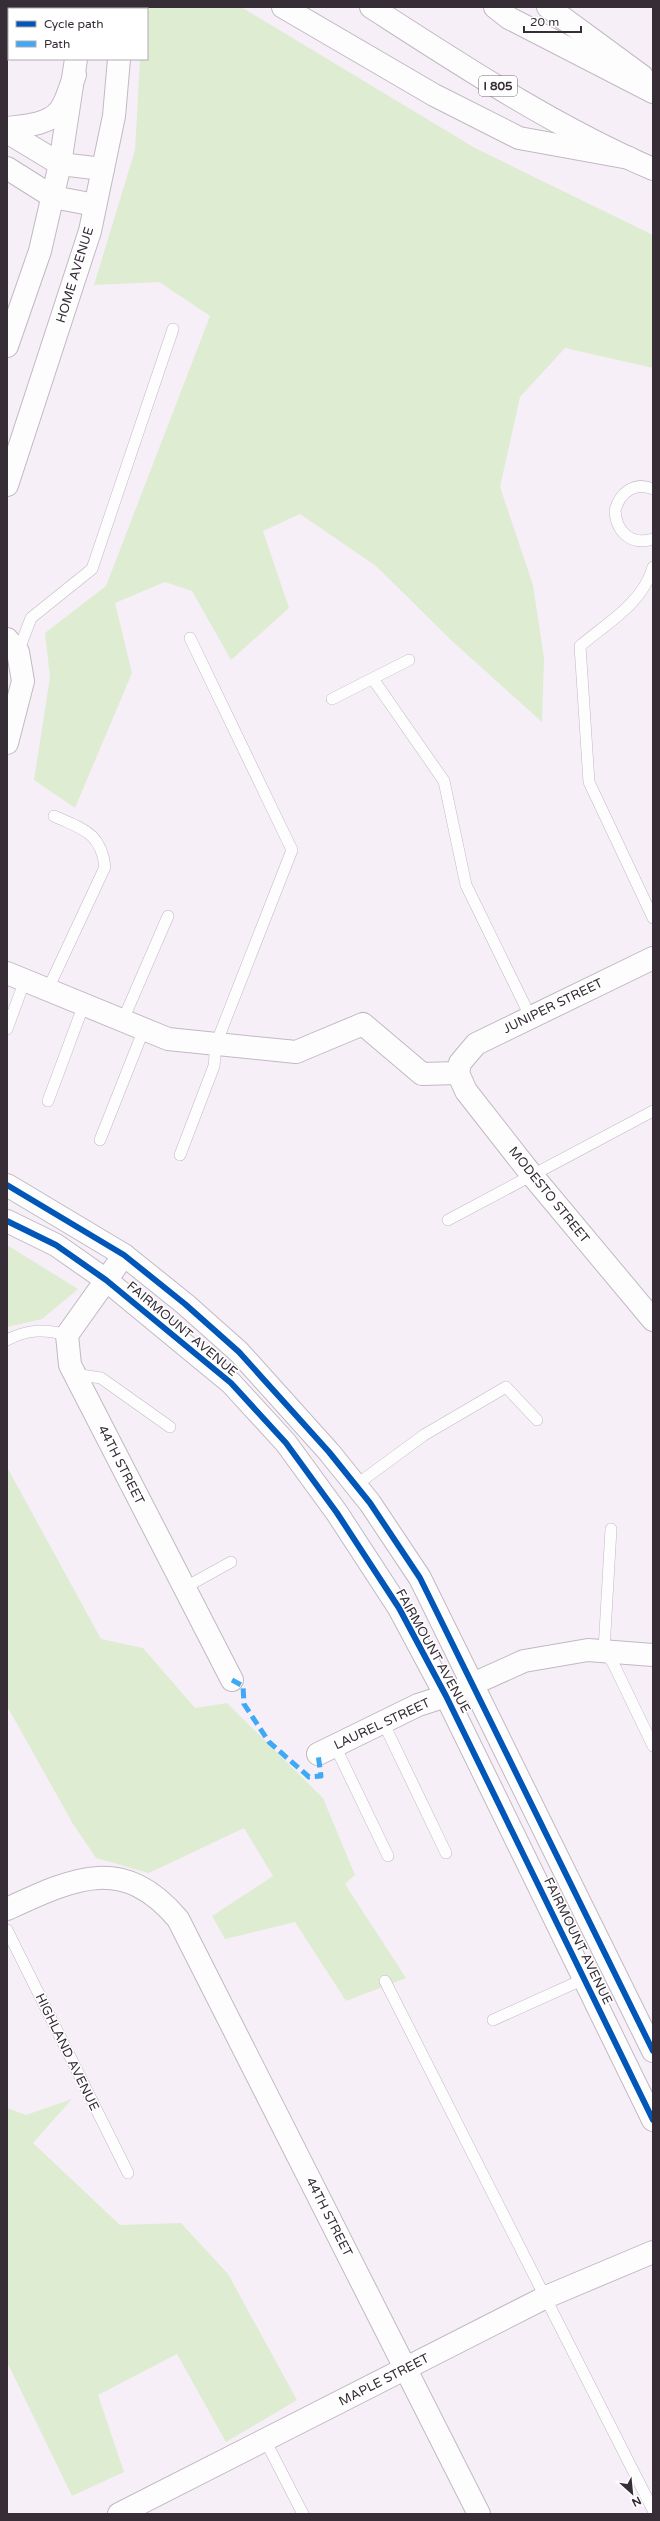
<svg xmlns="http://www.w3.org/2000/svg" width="660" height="2521" viewBox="0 0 660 2521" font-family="'Varela Round',sans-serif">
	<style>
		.green { fill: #deecd2 }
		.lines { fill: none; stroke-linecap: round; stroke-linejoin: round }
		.lane-casing { stroke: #c1b9c2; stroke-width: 12 }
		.street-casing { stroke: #c1b9c2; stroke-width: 24 }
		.primary-casing { stroke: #c1b9c2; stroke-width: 24 }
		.highway-casing { stroke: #c1b9c2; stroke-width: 24 }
		.lane { stroke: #fefdfe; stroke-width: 11 }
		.street { stroke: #fefdfe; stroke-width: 22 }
		.primary { stroke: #fefdfe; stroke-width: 22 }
		.highway { stroke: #fefdfe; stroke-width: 22 }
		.quiet { stroke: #3fa9f5; stroke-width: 5; stroke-dasharray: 10 5; stroke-linecap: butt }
		.cycleway-casing { stroke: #fff; stroke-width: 8 }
		.cycleway { stroke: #0057b8; stroke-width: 6 }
		.labels { text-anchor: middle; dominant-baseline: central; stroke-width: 3; stroke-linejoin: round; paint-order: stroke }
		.shield { fill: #fff; stroke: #726c73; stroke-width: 1 }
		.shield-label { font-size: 12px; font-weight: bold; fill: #362d37 }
		.street-label { font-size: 13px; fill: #362d37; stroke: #fff }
	</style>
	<rect width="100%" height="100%" fill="#f7eff8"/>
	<g class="green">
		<polygon points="146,7 241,7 475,148 653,235 653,368 565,348 520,397 500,487 533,585 544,658 542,722 452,641 376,566 300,514 263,531 289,608 231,660 192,591 165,582 115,603 132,673 75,808 34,780 50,677 45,633 106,586 210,316 159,282 94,285 135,150 140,59 147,59"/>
		<polygon points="7,1245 78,1289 42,1319 7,1327"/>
		<polygon points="7,1467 101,1639 143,1648 195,1708 227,1703 323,1798 355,1875 345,1884 406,1978 346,2001 295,1922 225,1939 212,1916 273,1876 244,1828 149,1873 96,1858 73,1824 7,1706"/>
		<polygon points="72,2099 33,2143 120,2225 181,2223 228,2274 297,2400 226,2442 177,2354 98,2395 124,2472 72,2496 7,2362 7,2108 26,2115"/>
	</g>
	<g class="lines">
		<defs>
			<g id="lane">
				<path d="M 653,489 C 634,481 620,493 615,510 C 616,532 631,546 653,539"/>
				<path d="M 653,567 C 643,603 607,623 580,646 L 589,782 L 653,918"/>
				<polyline points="18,652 31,618 92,569 173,329"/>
				<polyline points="373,679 444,781 466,885 530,1016"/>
				<polyline points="332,699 409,660"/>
				<path d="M 48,989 L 105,867 C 101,832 82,829 54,816"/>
				<polyline points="123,1020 168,916"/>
				<polyline points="7,1029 25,980"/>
				<polyline points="48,1101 84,1004"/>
				<polyline points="100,1140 144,1029"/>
				<polyline points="180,1155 214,1066 216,1044 292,850 190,638"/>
				<polyline points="448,1220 653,1111"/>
				<path d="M 7,1340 C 28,1329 45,1329 67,1335"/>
				<polyline points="74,1374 101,1378 170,1427"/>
				<polyline points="356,1485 424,1435 506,1387 537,1420"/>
				<polyline points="611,1529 604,1650 614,1665 653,1746"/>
				<polyline points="184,1588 231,1562"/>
				<polyline points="383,1722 446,1853"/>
				<polyline points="335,1746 388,1856"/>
				<polyline points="7,1930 128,2173"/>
				<polyline points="385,1981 653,2510"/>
				<polyline points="493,2020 584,1979"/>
				<polyline points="265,2440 303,2514"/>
			</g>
			<g id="street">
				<polyline points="7,639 18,652 23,681 7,743"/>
				<polyline points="653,958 476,1044 460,1063 458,1073 466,1091 531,1174 653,1320"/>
				<polyline points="7,973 168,1039 296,1052 363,1024 422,1074 458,1073"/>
				<polyline points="124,1255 67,1335 70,1365 232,1680"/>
				<polyline points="318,1754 418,1705 446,1696 524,1661 588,1650 653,1655"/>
				<path d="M 7,1909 C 74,1878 123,1854 178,1919 L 479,2514"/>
				<polyline points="119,2514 546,2297 653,2252"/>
			</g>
			<g id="primary">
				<polyline points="80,9 81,7"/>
				<polyline points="123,9 123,7"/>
				<polyline points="7,346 40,251 60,164 76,59"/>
				<polyline points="7,485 90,231 114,116 119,59"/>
				<polyline points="7,1185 124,1255 185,1304 239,1352 329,1452 370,1503 420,1578 653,2051"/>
				<polyline points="7,1221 56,1245 106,1280 231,1383 286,1443 337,1513 399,1608 446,1696 653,2120"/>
			</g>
			<g id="highway">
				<polyline points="283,7 434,95 519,138 629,158"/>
				<path d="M 371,7 C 461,65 555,127 653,169"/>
				<polyline points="495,7 509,18 653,92"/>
				<polyline points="548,7 642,76"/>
				<path d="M 7,128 C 23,126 49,125 60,110 C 67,101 70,86 75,75"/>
				<polyline points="7,132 60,164 103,169"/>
				<polyline points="7,168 53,197 95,205"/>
			</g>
		</defs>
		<use href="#lane" class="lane-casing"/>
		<use href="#street" class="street-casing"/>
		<use href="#primary" class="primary-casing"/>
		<use href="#highway" class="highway-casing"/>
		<use href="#lane" class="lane"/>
		<use href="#street" class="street"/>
		<use href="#primary" class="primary"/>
		<use href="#highway" class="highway"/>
		<polyline class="quiet" points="232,1680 243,1686 244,1704 269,1742 309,1777 321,1776 318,1754"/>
		<defs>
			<g id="cycleway">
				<polyline points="7,1185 124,1255 185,1304 239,1352 329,1452 370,1503 420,1578 653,2051"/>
				<polyline points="7,1221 56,1245 106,1280 231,1383 286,1443 337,1513 399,1608 446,1696 653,2120"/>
			</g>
		</defs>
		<use href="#cycleway" class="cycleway-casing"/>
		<use href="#cycleway" class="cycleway"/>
	</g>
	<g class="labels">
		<rect class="shield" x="479" y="76" width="38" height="20" rx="3"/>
		<g class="shield-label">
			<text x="498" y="86">I 805</text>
		</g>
		<g class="street-label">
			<text transform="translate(75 275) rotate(-73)">HOME AVENUE</text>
			<text transform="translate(553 1006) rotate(-26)">JUNIPER STREET</text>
			<text transform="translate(549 1195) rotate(51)">MODESTO STREET</text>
			<text transform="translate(182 1329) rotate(40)">FAIRMOUNT AVENUE</text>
			<text transform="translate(121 1465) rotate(63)">44TH STREET</text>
			<text transform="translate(433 1651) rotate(61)">FAIRMOUNT AVENUE</text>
			<text transform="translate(382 1724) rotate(-25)">LAUREL STREET</text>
			<text transform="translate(578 1941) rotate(64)">FAIRMOUNT AVENUE</text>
			<text transform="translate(67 2052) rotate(64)">HIGHLAND AVENUE</text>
			<text transform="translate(329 2217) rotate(63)">44TH STREET</text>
			<text transform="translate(384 2380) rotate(-27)">MAPLE STREET</text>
		</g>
	</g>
	<rect width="660" height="2521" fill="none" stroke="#362d37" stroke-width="16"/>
	<rect x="8" y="8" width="140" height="52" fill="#ffffff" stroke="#afabaf"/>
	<rect x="16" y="21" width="20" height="6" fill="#0057b8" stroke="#afabaf"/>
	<text x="44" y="28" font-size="12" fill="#362d37">Cycle path</text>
	<rect x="16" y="41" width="20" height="6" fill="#3fa9f5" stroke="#afabaf"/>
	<text x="44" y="48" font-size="12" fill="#362d37">Path</text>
	<g transform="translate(632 2493) rotate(153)" stroke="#ffffff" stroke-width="3" paint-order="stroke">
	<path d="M0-3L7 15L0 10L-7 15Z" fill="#362d37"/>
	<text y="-6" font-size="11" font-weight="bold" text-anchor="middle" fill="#362d37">N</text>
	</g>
	<path d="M524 26v6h57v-6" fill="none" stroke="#362d37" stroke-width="2"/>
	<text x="530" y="26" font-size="12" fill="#362d37" stroke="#ffffff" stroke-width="3" paint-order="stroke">20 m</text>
</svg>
